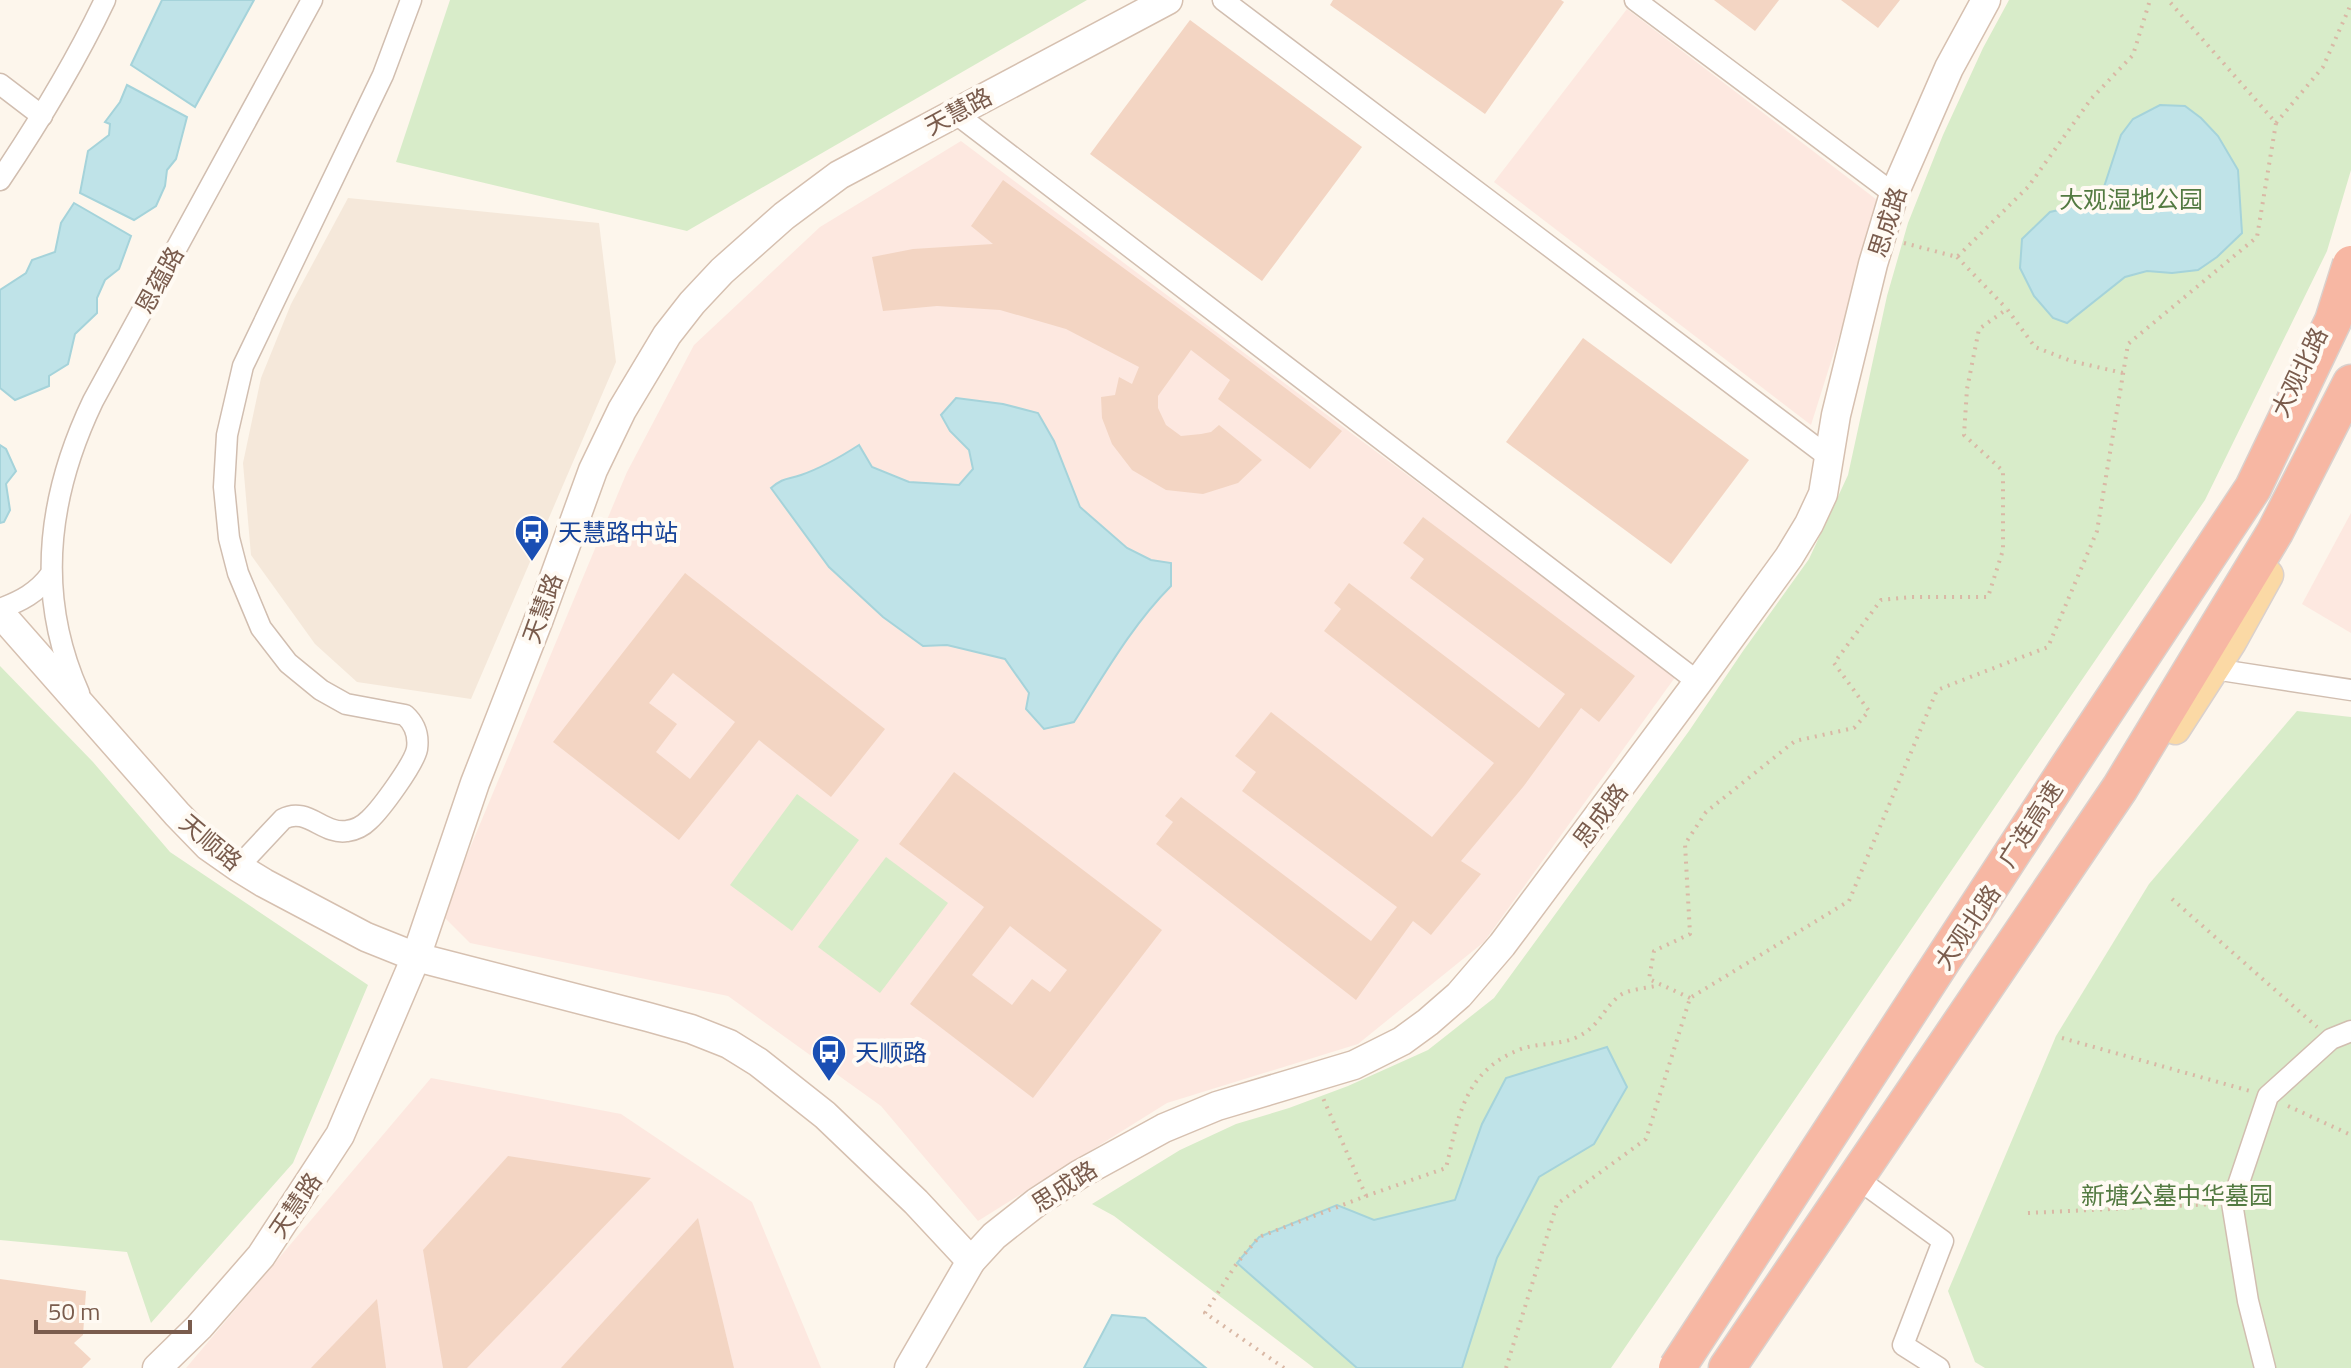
<svg xmlns="http://www.w3.org/2000/svg" width="2351" height="1368" viewBox="0 0 2351 1368" font-family="'Titillium Web','Noto Sans SC',sans-serif">
	<style>
		.residential { fill: #f5e8da }
		.commercial { fill: #fde8e0 }
		.green { fill: #d8ecc9 }
		.water { fill: #bfe3e8; stroke: #a5d3da; stroke-width: 2 }
		.building { fill: #f3d5c3; fill-rule: evenodd }
		.lines { fill: none; stroke-linecap: round; stroke-linejoin: round }
		.street-casing { stroke: #d1beb0; stroke-width: 23 }
		.secondary-casing { stroke: #d6c0b0; stroke-width: 31 }
		.primary-casing { stroke: #dad1cd; stroke-width: 33 }
		.highway-casing { stroke: #dad1cd; stroke-width: 39 }
		.path { stroke: #d9b8a5; stroke-width: 4; stroke-dasharray: 2 6; stroke-linecap: butt }
		.street { stroke: #fff; stroke-width: 20 }
		.secondary { stroke: #fff; stroke-width: 28 }
		.primary { stroke: #fbd9a5; stroke-width: 30 }
		.highway { stroke: #f7b7a3; stroke-width: 36 }
		.highway-bridge-casing { stroke: #dad1cd; stroke-width: 39; stroke-linecap: butt }
		.highway-bridge { stroke: #f7b7a3; stroke-width: 36 }
		.labels { text-anchor: middle; dominant-baseline: central; stroke-width: 8; stroke-linejoin: round; paint-order: stroke }
		.street-label { font-size: 24px; fill: #7a5c4d; stroke: #fffaf3 }
		.park-label { font-size: 24px; fill: #537a41; stroke: #fffaf3 }
		.transit-label { font-size: 24px; fill: #164399; stroke: #fffaf3; text-anchor: start }
	</style>
	<rect width="100%" height="100%" fill="#fdf6ec"/>
	<polygon class="residential" points="348,198 599,223 616,362 471,699 357,682 315,644 251,555 243,463 261,378 291,304"/>
	<g class="commercial">
		<polygon points="1627,9 1881,203 1811,425 1494,182"/>
		<polygon points="961,141 1676,676 1484,942 1358,1044 1167,1103 978,1221 881,1106 728,996 470,943 442,915 627,472 694,345 820,227"/>
		<polygon points="2351,513 2351,633 2302,604"/>
		<polygon points="431,1078 621,1114 752,1202 821,1368 186,1368"/>
	</g>
	<g class="green">
		<polygon points="450,0 1087,0 687,231 396,162"/>
		<polygon points="2009,0 2351,0 2351,170 2327,251 2205,500 1611,1368 1314,1368 1114,1216 1092,1204 1180,1150 1236,1124 1289,1108 1348,1086 1428,1050 1494,998 1689,731 1743,651 1809,559 1848,475 1887,296 1908,223 1943,135 1983,48"/>
		<polygon points="0,666 93,762 170,852 368,985 293,1163 151,1323 127,1252 0,1240"/>
		<polygon points="2297,711 2351,717 2351,1368 1985,1368 1975,1362 1948,1291 2056,1036 2149,884"/>
		<polygon points="797,794 859,840 792,931 730,885"/>
		<polygon points="886,857 948,903 880,993 818,947"/>
	</g>
	<g class="water">
		<polygon points="162,0 254,0 195,107 131,65"/>
		<polygon points="127,85 187,117 176,159 167,170 165,186 156,206 134,220 80,193 88,151 109,135 110,124 105,122 120,102"/>
		<polygon points="2160,105 2185,106 2201,118 2218,136 2238,170 2242,233 2217,257 2198,270 2172,273 2147,271 2125,277 2067,323 2053,318 2034,296 2020,268 2022,239 2050,212 2094,202 2103,190 2121,135 2133,119"/>
		<polygon points="74,203 131,236 119,269 105,280 97,298 97,313 75,334 68,364 49,376 49,386 15,400 0,388 0,290 26,273 32,260 55,252 61,223"/>
		<path d="M 956,398 L 1003,404 L 1038,413 L 1054,441 L 1080,507 L 1127,548 L 1151,560 L 1171,563 L 1171,586 C 1132,625 1104,675 1074,722 L 1044,729 L 1026,709 L 1029,693 L 1005,659 L 947,645 L 923,646 L 883,617 L 829,567 L 771,488 C 784,477 787,480 801,475 C 821,468 842,456 859,445 L 872,467 L 909,482 L 959,485 L 973,469 L 969,450 L 950,431 L 941,415 Z"/>
		<polygon points="0,445 6,449 16,471 6,484 10,510 4,522 0,523"/>
		<polygon points="1607,1047 1627,1087 1594,1144 1539,1177 1497,1258 1462,1368 1357,1368 1237,1263 1259,1237 1337,1205 1374,1220 1455,1200 1482,1124 1506,1078"/>
		<polygon points="1112,1315 1145,1318 1206,1368 1084,1368"/>
	</g>
	<g class="building">
		<polygon points="1333,0 1561,0 1564,2 1485,114 1330,5"/>
		<polygon points="1714,0 1779,0 1755,31"/>
		<polygon points="1841,0 1900,0 1878,28"/>
		<polygon points="1190,20 1362,147 1262,281 1090,154"/>
		<polygon points="1003,180 1207,329 1342,431 1310,469 1218,399 1230,380 1191,350 1158,396 1158,408 1166,425 1181,436 1201,434 1211,432 1219,425 1262,460 1238,483 1203,494 1166,490 1132,470 1112,444 1102,418 1101,397 1115,395 1119,377 1132,384 1139,367 1066,329 1000,310 937,306 883,311 872,257 913,249 993,244 971,226"/>
		<polygon points="1583,338 1749,460 1671,564 1506,442"/>
		<polygon points="1423,517 1635,676 1599,722 1581,708 1523,787 1461,861 1481,874 1431,935 1413,921 1356,1000 1156,844 1173,822 1165,816 1181,797 1371,941 1397,907 1242,791 1256,772 1235,756 1271,712 1432,837 1494,763 1324,631 1341,609 1334,603 1349,583 1539,728 1565,694 1410,578 1424,559 1403,543"/>
		<path d="M 685,573 L 885,729 L 831,797 L 759,740 L 679,840 L 553,742 ZM 673,673 L 735,722 L 690,779 L 656,752 L 677,724 L 649,703 Z"/>
		<path d="M 954,772 L 1162,930 L 1033,1098 L 910,1004 L 984,907 L 899,844 ZM 1010,926 L 1067,970 L 1050,992 L 1032,979 L 1012,1005 L 972,975 Z"/>
		<polygon points="508,1156 651,1178 467,1368 443,1368 423,1250"/>
		<polygon points="698,1218 734,1368 561,1368"/>
		<polygon points="0,1279 86,1291 83,1335 74,1343 91,1359 82,1368 0,1368"/>
		<polygon points="377,1299 386,1368 311,1368"/>
	</g>
	<g class="lines">
		<defs>
			<g id="street">
				<polyline points="1223,0 1830,458"/>
				<polyline points="1635,0 1894,194"/>
				<polyline points="0,84 42,116"/>
				<polyline points="955,113 1698,682"/>
				<path d="M 0,180 C 39,122 75,63 105,0"/>
				<path d="M 0,609 C 21,601 37,593 51,574"/>
				<polyline points="2214,669 2351,690"/>
				<path d="M 79,693 C 35,595 48,495 93,401 L 312,0"/>
				<path d="M 238,867 L 283,819 C 307,806 323,835 347,831 C 355,830 363,826 369,820 C 381,809 414,764 417,749 C 419,735 415,724 405,715 L 346,704 L 321,690 L 288,663 L 261,628 L 238,573 L 229,538 L 224,487 L 227,435 L 243,366 L 383,75 L 411,0"/>
				<polyline points="1866,1185 1943,1241 1903,1345 1939,1368"/>
				<polyline points="2265,1368 2248,1301 2232,1203 2268,1096 2331,1039 2351,1031"/>
			</g>
			<g id="secondary">
				<polyline points="0,613 177,814 208,846 238,867 264,883 366,937 416,957 648,1017 691,1029 729,1044 758,1062 825,1115 916,1202 971,1261"/>
				<polyline points="157,1368 199,1327 261,1256 340,1135 416,957 475,783 539,619 593,470 622,410 667,335 692,303 722,271 784,216 839,175 1168,0"/>
				<polyline points="909,1368 971,1261 994,1236 1037,1202 1080,1174 1164,1128 1217,1106 1354,1065 1402,1041 1428,1022 1459,995 1502,945 1698,682 1789,557 1809,524 1823,494 1836,415 1873,264 1894,194 1949,68 1986,0"/>
			</g>
			<polyline id="primary" points="2175,729 2231,642 2268,575"/>
			<polyline id="highway" points="1727,1368 2120,788 2275,532 2351,383"/>
		</defs>
		<use href="#street" class="street-casing"/>
		<use href="#secondary" class="secondary-casing"/>
		<use href="#primary" class="primary-casing"/>
		<use href="#highway" class="highway-casing"/>
		<g class="path">
			<polyline points="2276,123 2323,67 2351,4"/>
			<polyline points="1904,243 1957,257 2028,187 2091,99 2133,55 2150,0"/>
			<polyline points="1957,257 2007,309"/>
			<polyline points="2172,899 2317,1027"/>
			<polyline points="1690,998 1649,979 1654,951 1690,934 1685,844 1706,812 1795,741 1854,728 1869,711 1834,663 1881,600 1912,597 1988,597 2003,550 2003,471 1964,435 1967,389 1979,329 2007,309 2035,347 2071,361 2123,373"/>
			<polyline points="2062,1038 2250,1091"/>
			<polyline points="2288,1106 2351,1135"/>
			<path d="M 1366,1196 L 1446,1168 C 1459,1115 1464,1071 1521,1049 C 1538,1043 1558,1045 1575,1038 C 1600,1027 1601,1011 1619,996 C 1628,989 1649,988 1660,985"/>
			<polyline points="2028,1213 2214,1204"/>
			<polyline points="1284,1368 1205,1313 1237,1263 1259,1237 1366,1196 1323,1098"/>
			<polyline points="1506,1368 1557,1204 1646,1139 1690,998 1849,901 1937,690 2048,647 2097,531 2128,344 2257,237 2276,123 2168,0"/>
		</g>
		<use href="#street" class="street"/>
		<use href="#secondary" class="secondary"/>
		<use href="#primary" class="primary"/>
		<use href="#highway" class="highway"/>
		<defs>
			<polyline id="highway-bridge" points="1677,1368 2065,772 2253,488 2333,321 2351,264"/>
		</defs>
		<use href="#highway-bridge" class="highway-bridge-casing"/>
		<use href="#highway-bridge" class="highway-bridge"/>
	</g>
	<defs>
		<symbol id="bus-pin" viewBox="-11 -11 22 30"><path d="M0 17L-7.5 6A9.5 9.5 0 1 1 7.5 6Z" fill="#1a4fb4" stroke="#fffaf3"/><path d="M-5-6H5V4H4V6H2V4H-2V6H-4V4H-5ZM-3.5-4V0h7V-4ZM-3.5 1.2v1.5H-2V1.2ZM2 1.2v1.5H3.5V1.2Z" fill="#fff"/></symbol>
	</defs>
	<g fill-rule="evenodd">
		<use href="#bus-pin" x="512" y="512" width="40" height="54"/>
		<use href="#bus-pin" x="809" y="1032" width="40" height="54"/>
	</g>
	<g class="labels">
		<g class="street-label">
			<text transform="translate(958 111) rotate(-28)">天慧路</text>
			<text transform="translate(1887 222) rotate(-72)">思成路</text>
			<text transform="translate(159 280) rotate(-61)">恩蕴路</text>
			<text transform="translate(2299 372) rotate(-64)">大观北路</text>
			<text transform="translate(542 608) rotate(-70)">天慧路</text>
			<text transform="translate(1600 815) rotate(-53)">思成路</text>
			<text transform="translate(2030 824) rotate(-57)">广连高速</text>
			<text transform="translate(211 842) rotate(40)">天顺路</text>
			<text transform="translate(1967 927) rotate(-56)">大观北路</text>
			<text transform="translate(1064 1186) rotate(-33)">思成路</text>
			<text transform="translate(295 1205) rotate(-56)">天慧路</text>
		</g>
		<g class="park-label">
			<text x="2131" y="199">大观湿地公园</text>
			<text x="2177" y="1195">新塘公墓中华墓园</text>
		</g>
		<g class="transit-label">
			<text x="558" y="532">天慧路中站</text>
			<text x="855" y="1052">天顺路</text>
		</g>
	</g>
	<path d="M36 1320v12h154v-12" fill="none" stroke="#7a5c4d" stroke-width="4"/>
	<text x="48" y="1320" font-size="24" fill="#7a5c4d" stroke="#fffaf3" stroke-width="6" paint-order="stroke">50 m</text>
</svg>
